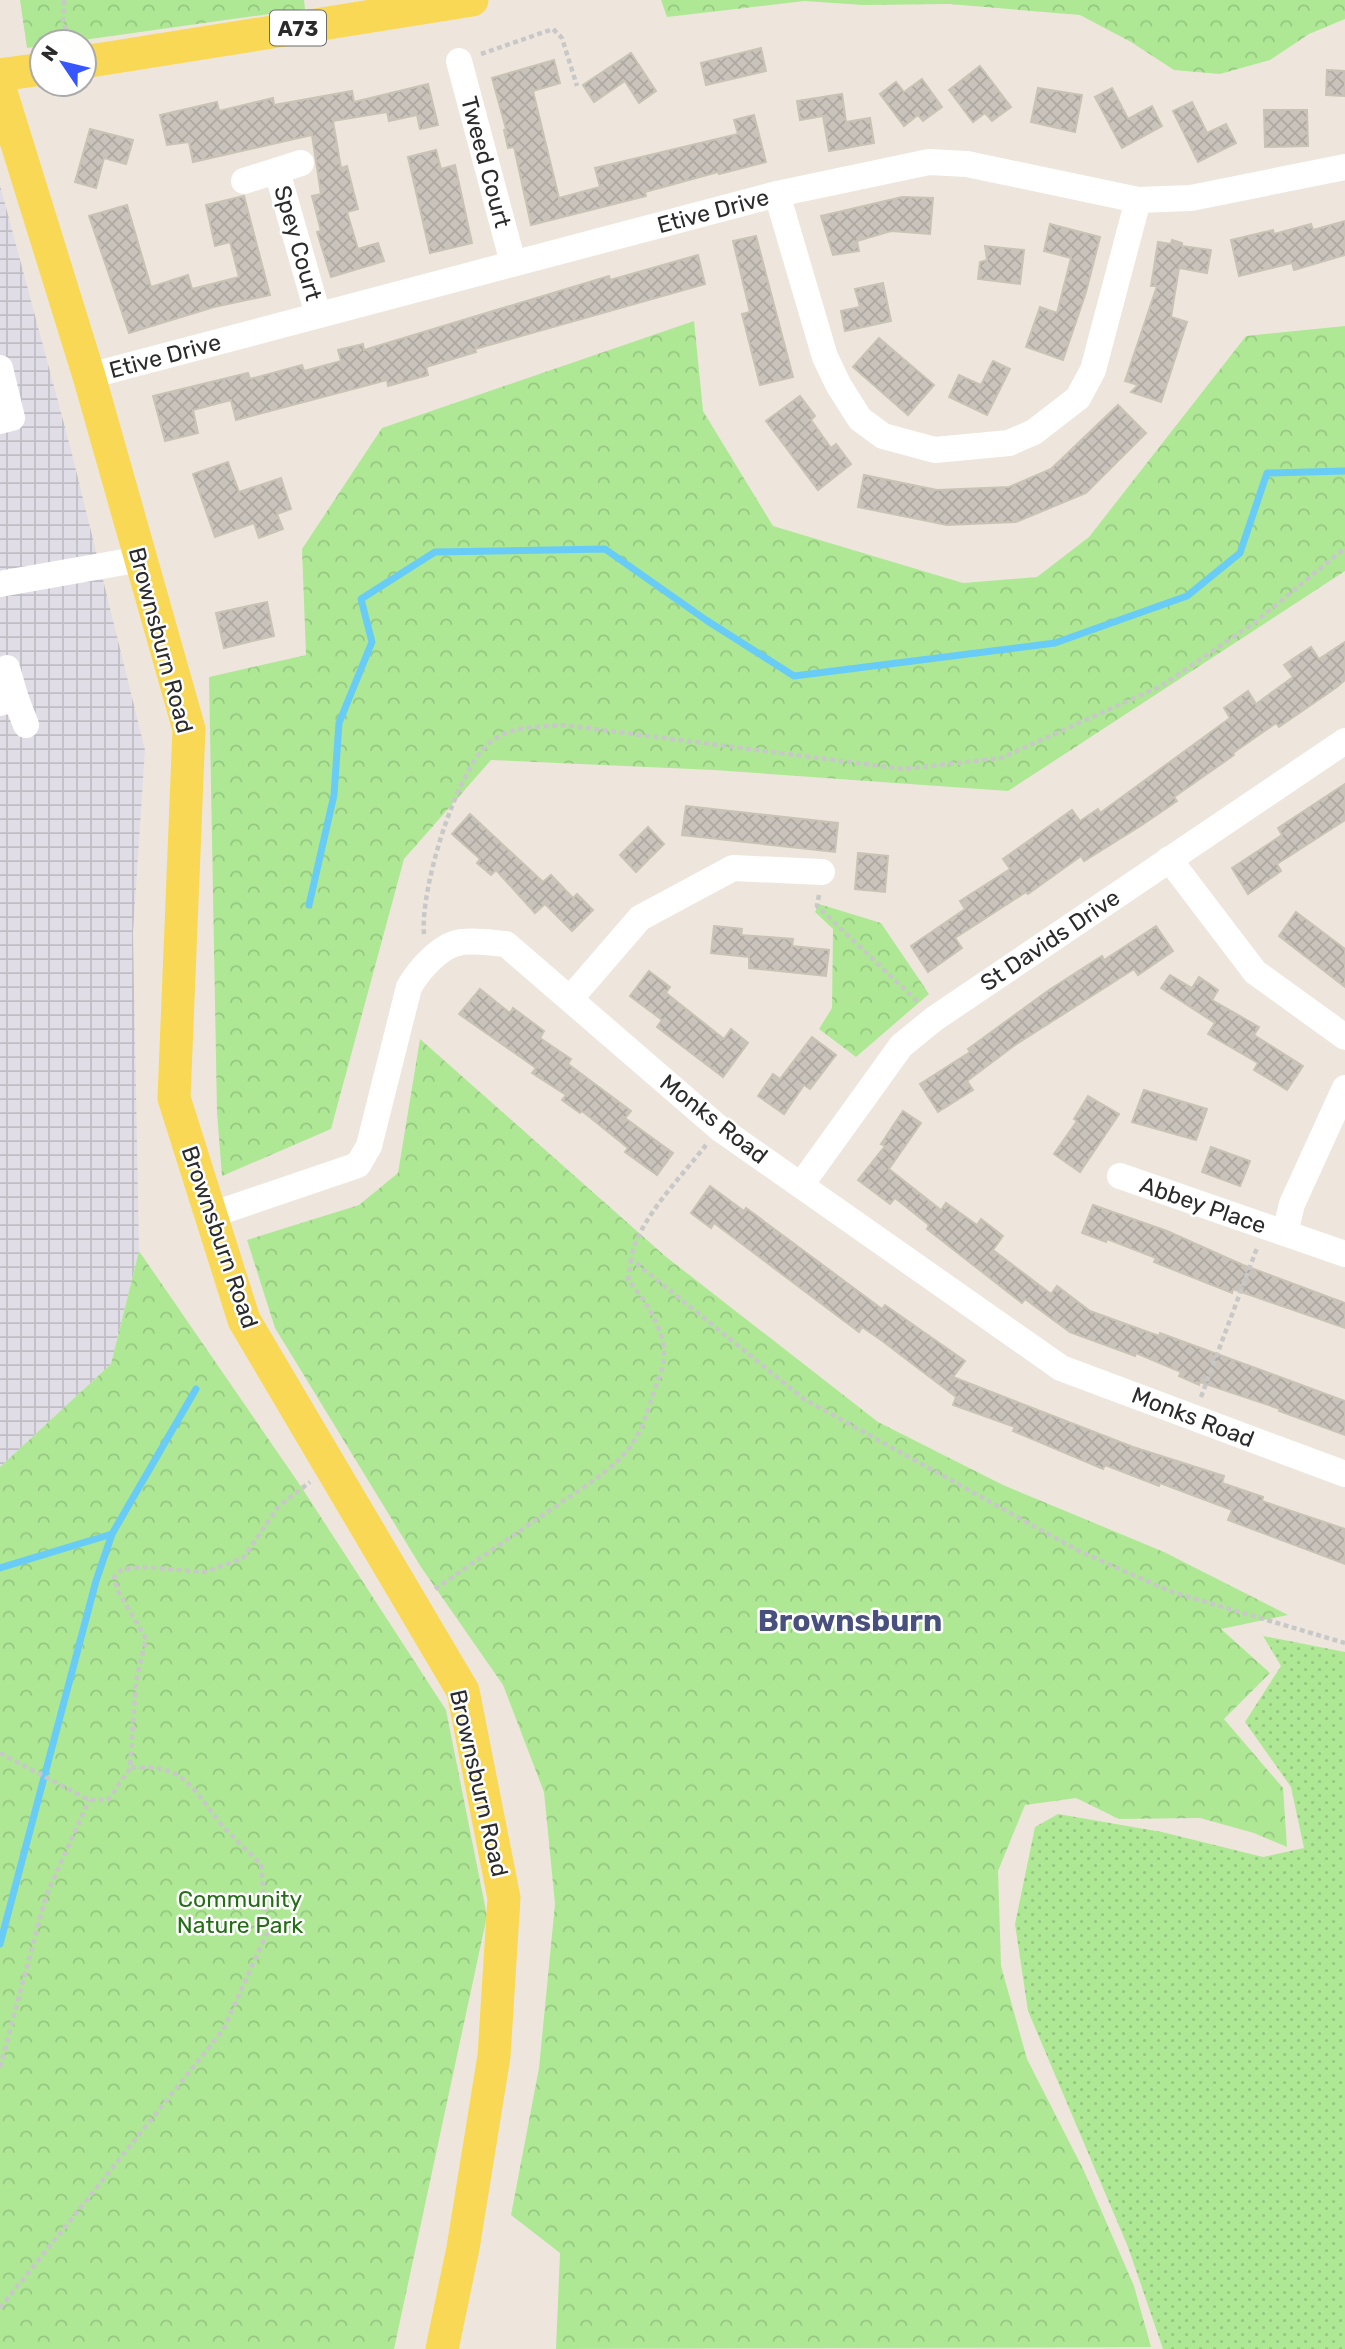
<svg xmlns="http://www.w3.org/2000/svg" width="1345" height="2349" viewBox="0 0 1345 2349" font-family="Rubik,sans-serif">
	<style>
		.industrial { fill: url(#industrial-grid) }
		.grass { fill: url(#grass-dots) }
		.forest { fill: url(#forest-crowns) }
		.lines { fill: none; stroke-linecap: round; stroke-linejoin: round }
		.stream { stroke: #68ccf6; stroke-width: 7 }
		.building { fill: url(#building-cross-hatch); stroke: #c9c3b5; stroke-width: 2 }
		.path { stroke: #c8c8c8; stroke-width: 4.5; stroke-dasharray: 5 3.5; stroke-linecap: butt }
		.minor { stroke: #fff; stroke-width: 26 }
		.major { stroke: #f9d855; stroke-width: 33 }
		.labels { text-anchor: middle; dominant-baseline: central; stroke-width: 5; stroke-linejoin: round; paint-order: stroke }
		.shield { fill: #fff; stroke: #6b6b6b; stroke-width: 2 }
		.shield-label { font-size: 21px; font-weight: bold; fill: #2b2b2b }
		.street-label { font-size: 23px; fill: #2b2b2b; stroke: #fff }
		.park-label { font-size: 23px; fill: #256d16; stroke: #fff }
		.district-label { font-size: 30px; font-weight: bold; fill: #48507e; stroke: #fff }
	</style>
	<defs>
		<pattern id="industrial-grid" width="8" height="8" patternUnits="userSpaceOnUse" patternTransform="scale(1.75)"><rect width="8" height="8" fill="#e0dde6"/><path d="M0 4h8M4 0v8" fill="none" stroke="#c0bec5"/></pattern>
		<pattern id="grass-dots" width="8" height="8" patternUnits="userSpaceOnUse" patternTransform="scale(1.75)"><rect width="8" height="8" fill="#aee895"/><path d="M2 2h.1M6 6h.1" fill="none" stroke="#96c781" stroke-width="1.8" stroke-linecap="round"/></pattern>
		<pattern id="forest-crowns" width="20" height="18" patternUnits="userSpaceOnUse" patternTransform="scale(1.75)"><rect width="20" height="18" fill="#aee895"/><path d="M2 6a3 3 0 1 1 6 0M12 15a3 3 0 1 1 6 0" fill="none" stroke="#96c781"/></pattern>
		<pattern id="building-cross-hatch" width="8" height="8" patternUnits="userSpaceOnUse" patternTransform="scale(1.75)"><rect width="8" height="8" fill="#c9c3bb"/><path d="M0 0l8 8M0 8l8-8" fill="none" stroke="#ada8a1"/></pattern>
	</defs>
	<rect width="100%" height="100%" fill="#eee6dc"/>
	<polygon class="industrial" points="0,185 71,450 145,750 133,933 139,1251 111,1364 0,1467"/>
	<polygon class="grass" points="1263,1636 1345,1652 1345,2349 1163,2349 1128,2247 1028,2011 1015,1924 1035,1827 1058,1814 1162,1832 1263,1857 1304,1848 1291,1787 1245,1722 1281,1666"/>
	<g class="forest">
		<polygon points="20,0 304,0 305,9 69,42 42,42 42,46 27,48"/>
		<polygon points="661,0 1345,0 1345,19 1309,34 1270,60 1220,74 1174,70 1131,42 1080,15 949,4 863,5 804,1 667,17"/>
		<polygon points="694,321 703,411 773,526 963,583 1037,577 1089,537 1246,336 1345,326 1345,571 1008,791 714,770 491,760 404,859 331,1129 222,1176 217,1112 209,677 306,655 302,549 382,428"/>
		<polygon points="819,904 881,923 929,994 856,1057 819,1029 832,1008 833,929 815,912"/>
		<polygon points="420,1039 665,1256 878,1422 1003,1485 1164,1552 1288,1615 1221,1629 1270,1673 1224,1719 1283,1788 1287,1847 1254,1833 1200,1818 1119,1819 1076,1798 1025,1805 998,1871 1001,1966 1027,2059 1084,2171 1134,2286 1151,2347 556,2349 560,2253 511,2215 539,2068 555,1904 544,1792 503,1685 421,1567 275,1328 247,1240 359,1205 398,1173"/>
		<polygon points="139,1251 300,1485 446,1710 487,1916 394,2349 0,2349 0,1467 111,1364"/>
	</g>
	<g class="lines">
		<g class="stream">
			<polyline points="309,905 334,795 339,723 372,642 361,599 435,552 605,549 706,620 794,676 1055,643 1187,596 1240,553 1267,473 1345,471"/>
			<polyline points="0,1568 112,1534 196,1389"/>
			<polyline points="0,1944 96,1581 112,1534"/>
		</g>
	</g>
	<g class="building">
		<polygon points="761,48 766,71 706,85 701,63"/>
		<polygon points="631,53 656,91 639,103 625,81 594,102 583,85"/>
		<polygon points="554,60 560,83 533,91 559,198 600,187 595,168 738,134 734,120 754,115 766,162 719,174 718,172 645,192 646,196 531,225 514,147 508,148 504,130 506,129 492,78"/>
		<polygon points="980,66 1011,107 992,121 985,113 973,122 949,90"/>
		<polygon points="1327,70 1345,71 1345,96 1326,95"/>
		<polygon points="922,79 942,107 923,121 918,115 904,126 880,94 896,82 904,92"/>
		<polygon points="428,84 438,125 420,129 417,115 389,121 387,112 333,121 341,168 347,166 358,209 347,212 358,249 378,243 384,261 331,277 317,232 321,231 312,196 321,194 312,135 193,162 189,142 167,145 160,115 217,102 219,111 273,98 274,105 352,91 354,102"/>
		<polygon points="1038,88 1082,95 1075,132 1031,122"/>
		<polygon points="1112,88 1128,119 1152,106 1162,126 1122,148 1095,97"/>
		<polygon points="842,94 846,122 870,118 874,143 829,151 823,116 800,120 797,101"/>
		<polygon points="1192,102 1207,133 1226,124 1236,143 1198,162 1173,111"/>
		<polygon points="1264,110 1307,110 1308,146 1265,147"/>
		<polygon points="90,129 133,140 126,164 104,158 96,188 75,182"/>
		<polygon points="436,150 441,169 455,165 472,243 430,253 408,157"/>
		<polygon points="244,196 270,295 214,307 129,333 89,216 127,205 151,287 188,275 192,289 239,277 230,242 215,246 206,205"/>
		<polygon points="902,197 933,198 930,234 891,231 857,241 859,251 833,255 821,216"/>
		<polygon points="1345,221 1345,255 1294,270 1292,263 1239,276 1231,240 1273,230 1274,234 1311,224 1313,230"/>
		<polygon points="1050,224 1100,237 1086,292 1063,360 1026,347 1040,307 1057,313 1071,258 1044,251"/>
		<polygon points="756,236 793,377 760,385 742,314 750,312 733,241"/>
		<polygon points="1172,240 1182,243 1182,246 1211,250 1207,273 1179,268 1171,317 1187,322 1161,402 1131,392 1138,385 1125,381 1157,286 1151,286 1158,242 1171,244"/>
		<polygon points="985,246 1024,250 1020,284 978,279 980,262 987,260"/>
		<polygon points="698,255 705,284 475,349 476,352 426,367 428,375 388,386 387,380 236,420 231,400 193,410 198,433 165,441 153,396 248,373 250,379 302,365 304,371 341,361 338,350 363,344 364,350 609,276 610,280"/>
		<polygon points="883,283 891,321 845,331 841,311 860,307 855,289"/>
		<polygon points="879,338 934,385 908,415 853,367"/>
		<polygon points="993,361 1010,369 987,415 949,397 959,375 981,385"/>
		<polygon points="800,396 815,416 811,420 831,448 836,444 851,464 818,490 766,421"/>
		<polygon points="1118,405 1146,433 1086,493 1016,522 947,525 858,507 864,475 937,490 1009,487 1051,469"/>
		<polygon points="228,462 239,492 281,478 291,509 277,514 283,529 259,538 254,523 215,537 193,474"/>
		<polygon points="267,602 274,636 224,648 216,613"/>
		<polygon points="1345,642 1345,680 1337,687 1279,727 1276,723 1233,753 1234,755 1174,797 1177,801 1142,825 1084,861 1081,856 1028,894 1026,892 955,938 962,948 928,972 911,946 965,909 960,901 1010,869 1003,859 1072,810 1080,821 1098,809 1100,813 1230,718 1224,708 1248,691 1256,704 1293,677 1284,665 1311,647 1319,659"/>
		<polygon points="1345,784 1345,820 1277,864 1281,871 1248,894 1232,868 1282,835 1278,828"/>
		<polygon points="686,806 838,823 835,852 682,835"/>
		<polygon points="470,814 543,882 551,875 573,898 577,894 593,910 572,931 545,904 535,913 496,870 491,875 477,863 480,859 452,834"/>
		<polygon points="648,827 664,844 636,872 620,855"/>
		<polygon points="858,853 888,856 885,892 855,889"/>
		<polygon points="1296,912 1345,949 1345,987 1279,936"/>
		<polygon points="714,926 742,929 741,935 793,939 792,946 829,950 826,976 749,968 749,957 711,953"/>
		<polygon points="1156,926 1173,951 1138,975 1134,969 1015,1045 967,1081 973,1090 938,1112 920,1084 970,1052 968,1049 1049,990 1102,956 1104,960"/>
		<polygon points="649,971 670,987 666,993 724,1039 731,1029 748,1043 723,1077 657,1027 662,1020 630,996"/>
		<polygon points="1170,975 1192,988 1199,977 1218,990 1212,1000 1259,1027 1254,1035 1303,1066 1287,1090 1254,1070 1258,1063 1208,1034 1215,1023 1161,988"/>
		<polygon points="480,989 510,1013 513,1008 544,1031 540,1038 571,1059 568,1064 631,1111 625,1118 673,1153 657,1175 625,1152 628,1148 582,1111 580,1113 562,1100 566,1095 532,1073 536,1068 459,1014"/>
		<polygon points="812,1037 836,1055 810,1089 804,1085 784,1114 758,1096 773,1074 780,1079"/>
		<polygon points="1144,1090 1207,1109 1196,1140 1132,1122"/>
		<polygon points="1088,1096 1119,1114 1080,1172 1054,1154 1077,1121 1074,1119"/>
		<polygon points="903,1111 921,1123 889,1169 941,1210 946,1203 977,1225 981,1219 1003,1236 993,1250 1051,1294 1057,1286 1090,1311 1159,1336 1160,1333 1345,1401 1345,1435 1279,1411 1280,1409 1200,1382 1199,1385 1179,1376 1181,1372 1136,1353 1135,1356 1070,1332 1025,1299 1022,1303 927,1229 929,1225 895,1198 890,1204 858,1180 885,1146 881,1144"/>
		<polygon points="1211,1147 1250,1161 1240,1186 1202,1172"/>
		<polygon points="710,1186 744,1211 746,1208 882,1309 885,1305 965,1361 953,1377 1133,1447 1224,1476 1222,1483 1263,1497 1262,1501 1345,1529 1345,1564 1228,1520 1232,1510 1160,1483 1159,1486 1105,1465 1103,1469 1013,1431 1015,1427 953,1405 956,1397 881,1340 862,1327 859,1332 714,1223 711,1228 691,1213"/>
		<polygon points="1093,1205 1167,1231 1243,1265 1345,1303 1345,1328 1233,1289 1232,1293 1154,1262 1156,1258 1107,1239 1106,1242 1082,1233"/>
	</g>
	<g class="lines">
		<g class="path">
			<polyline points="64,0 63,22 71,41"/>
			<polyline points="481,54 553,29 562,38 577,86"/>
			<polyline points="819,895 817,906 919,1003"/>
			<path d="M 424,934 C 420,890 455,774 488,744 C 509,725 538,727 564,725 L 903,769 L 1001,758 L 1161,686 L 1254,623 L 1345,548"/>
			<path d="M 706,1145 C 682,1176 637,1221 631,1259 L 804,1399 L 1079,1551 L 1172,1592 L 1345,1643"/>
			<polyline points="1201,1397 1257,1248"/>
			<path d="M 435,1589 L 594,1480 C 635,1450 640,1436 655,1388 C 658,1379 664,1367 664,1357 C 665,1329 645,1300 628,1280 L 631,1260"/>
			<polyline points="0,1753 89,1800 108,1800 130,1768 136,1681 146,1639 118,1591 114,1577 122,1569 143,1567 205,1572 243,1558 279,1506 310,1482"/>
			<polyline points="0,2067 46,1896 89,1800"/>
			<path d="M 0,2308 L 223,2030 L 267,1933 L 261,1864 C 247,1850 230,1836 218,1820 C 188,1783 183,1764 130,1768"/>
		</g>
		<g class="minor">
			<polyline points="459,61 513,263"/>
			<polyline points="277,171 318,315"/>
			<polyline points="244,181 301,163"/>
			<polyline points="777,194 825,357 839,386 860,419 883,436 935,450 1009,443 1034,432 1078,398 1093,370 1138,200"/>
			<polyline points="0,368 12,418 0,421"/>
			<polyline points="89,376 777,194 929,162 967,164 1138,200 1191,198 1345,167"/>
			<polyline points="0,584 141,559"/>
			<polyline points="16,699 26,725"/>
			<polyline points="0,703 16,699 7,668"/>
			<polyline points="1169,859 1255,972 1345,1037"/>
			<polyline points="570,999 640,918 733,868 822,872"/>
			<polyline points="1120,1176 1345,1254"/>
			<polyline points="801,1185 901,1046 934,1019 1345,741"/>
			<path d="M 211,1215 L 358,1165 L 369,1146 L 409,987 C 419,970 441,944 462,942 C 476,940 492,943 506,944 L 719,1128 L 1061,1368 L 1345,1474"/>
			<polyline points="1285,1233 1292,1204 1345,1088"/>
		</g>
		<g class="major">
			<polyline points="84,62 472,0"/>
			<polyline points="0,75 42,69"/>
			<polyline points="0,89 89,376 189,729 174,1098 244,1320 463,1691 504,1898 494,2056 463,2248 442,2349"/>
		</g>
	</g>
	<g class="labels">
		<rect class="shield" x="270" y="10.5" width="56" height="35" rx="5"/>
		<g class="shield-label">
			<text x="298" y="28">A73</text>
		</g>
		<g class="street-label">
			<text transform="translate(486 162) rotate(75)">Tweed Court</text>
			<text transform="translate(713 211) rotate(-15)">Etive Drive</text>
			<text transform="translate(298 243) rotate(74)">Spey Court</text>
			<text transform="translate(165 356) rotate(-15)">Etive Drive</text>
			<text transform="translate(161 640) rotate(75)">Brownsburn Road</text>
			<text transform="translate(1050 940) rotate(-34)">St Davids Drive</text>
			<text transform="translate(714 1119) rotate(38)">Monks Road</text>
			<text transform="translate(1203 1205) rotate(19)">Abbey Place</text>
			<text transform="translate(220 1237) rotate(71)">Brownsburn Road</text>
			<text transform="translate(1193 1417) rotate(21)">Monks Road</text>
			<text transform="translate(479 1783) rotate(77)">Brownsburn Road</text>
		</g>
		<g class="park-label">
			<text x="240" y="1899">Community<tspan x="240" dy="26">Nature Park</tspan></text>
		</g>
		<g class="district-label">
			<text x="850" y="1621">Brownsburn</text>
		</g>
	</g>
	<g transform="translate(63 63) rotate(305)"><circle r="33" fill="#ffffff" stroke="#aaaaaa" stroke-width="2"/>
	<path d="M0-5L12 26L0 18L-12 26Z" fill="#3756ff"/>
	<text y="-10" font-size="19" font-weight="bold" text-anchor="middle" fill="#2b2b2b">N</text>
	</g>
</svg>
